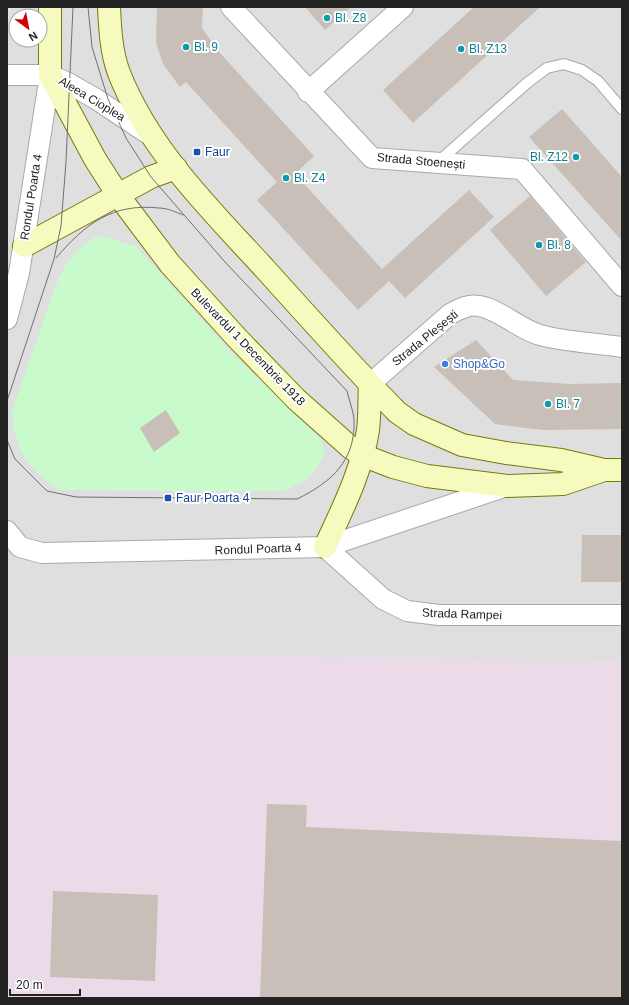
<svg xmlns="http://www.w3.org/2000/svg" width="629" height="1005" viewBox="0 0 629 1005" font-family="Helvetica,sans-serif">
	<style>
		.residential { fill: #e0dfdf; fill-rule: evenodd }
		.industrial { fill: #ebdbe8 }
		.park { fill: #c8facc }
		.building { fill: #c7bfb8 }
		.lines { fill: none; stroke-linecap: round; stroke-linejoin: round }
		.lane-casing { stroke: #a9a9a9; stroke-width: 12 }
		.street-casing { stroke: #a9a9a9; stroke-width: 22 }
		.secondary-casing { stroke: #707d05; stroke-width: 24 }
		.lane { stroke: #fff; stroke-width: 10 }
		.street { stroke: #fff; stroke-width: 20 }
		.secondary { stroke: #f7fabf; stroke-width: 22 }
		.tram { stroke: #707070; stroke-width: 1 }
		.culture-dot { fill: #0f9aa8; stroke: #fff; stroke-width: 1.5 }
		.transit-dot { fill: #1a4fb4; stroke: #fff; stroke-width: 1.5 }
		.shop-dot { fill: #3f7fe0; stroke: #fff; stroke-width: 1.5 }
		.labels { text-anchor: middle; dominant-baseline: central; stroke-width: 4; stroke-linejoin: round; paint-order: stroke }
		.culture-label { font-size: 12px; fill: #0d838f; stroke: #fff; text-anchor: start }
		.street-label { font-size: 12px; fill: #222; stroke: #fff }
		.transit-label { font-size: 12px; fill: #164399; stroke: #fff; text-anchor: start }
		.shop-label { font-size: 12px; fill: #366cbe; stroke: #fff; text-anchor: start }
	</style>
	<rect width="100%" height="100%" fill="#f2efe9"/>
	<path class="residential" d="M 7,7 L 622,7 L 622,660 L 7,656 ZM 16,16 L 40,16 L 40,40 L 16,40 Z"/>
	<polygon class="industrial" points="7,656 622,660 622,998 7,998"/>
	<path class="park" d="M 97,236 L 113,239 L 137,247 L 229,350 L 321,440 L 325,452 C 313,478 308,480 283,491 L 59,490 C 28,468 14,450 12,411 L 59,277 C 68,259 79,247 97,236 Z"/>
	<g class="building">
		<polygon points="157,7 203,7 202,28 219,52 314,156 295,174 382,269 469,190 494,217 405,298 389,281 358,310 257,200 277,182 186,82 180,87 163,64 156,43"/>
		<polygon points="305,7 351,7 325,30"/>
		<polygon points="474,7 540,7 413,123 383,90"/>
		<polygon points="562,109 622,177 622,241 529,137"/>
		<polygon points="530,196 586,262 546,296 490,230"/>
		<polygon points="476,340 513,380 570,384 622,383 622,429 543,430 495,424 434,367"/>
		<polygon points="166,410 180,433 154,452 140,428"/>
		<polygon points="582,535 622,535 622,582 581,582"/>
		<polygon points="267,804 307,805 306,827 622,841 622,998 260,998"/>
		<polygon points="53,891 158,895 155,981 50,977"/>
	</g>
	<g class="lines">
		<defs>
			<polyline id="lane" points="438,162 527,83 547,68 564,64 582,70 598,81 622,109"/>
			<g id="street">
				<polyline points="231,7 372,158 522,169 622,286"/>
				<polyline points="7,75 50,75 68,83 96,99 150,135"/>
				<polyline points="308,92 403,7"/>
				<polyline points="7,319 19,273 50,75"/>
				<path d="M 370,384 L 450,314 C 460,309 468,304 479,306 C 499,309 519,329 540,335 C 566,342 595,343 622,347"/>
				<polyline points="7,531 20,547 42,553 325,547 507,486"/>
				<polyline points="325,547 383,599 407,611 439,615 622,615"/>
			</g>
			<g id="secondary">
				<polyline points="50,7 50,75 95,159 118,195 170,264 237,338 296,399 351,448 362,455 393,467 427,476 507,486 563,484 604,470"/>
				<path d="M 109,7 C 110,28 111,52 119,73 C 149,150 211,210 266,270 C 309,318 352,366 397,412 L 414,424 L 462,445 L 506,453 L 561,460 L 604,470 L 622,470"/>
				<polyline points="24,246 151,177 176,168"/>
				<path d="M 325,547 C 342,510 362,471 368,430 C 370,415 369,399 370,384"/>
			</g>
		</defs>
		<use href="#lane" class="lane-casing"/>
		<use href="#street" class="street-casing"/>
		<use href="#secondary" class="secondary-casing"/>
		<use href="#lane" class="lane"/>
		<use href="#street" class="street"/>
		<use href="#secondary" class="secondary"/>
		<g class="tram">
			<path d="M 56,258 C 85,224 112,203 159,208 C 167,208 176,212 183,215"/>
			<polyline points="7,421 7,401 54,259 61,226 66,162 73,7"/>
			<path d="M 7,440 L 15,459 L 47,491 L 76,497 L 297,499 C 332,482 356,460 354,419 C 353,410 349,400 347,391 L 225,262 L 151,177 L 126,138 L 108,99 L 92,47 L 88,7"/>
		</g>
	</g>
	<g class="culture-dot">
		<circle cx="327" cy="18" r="4"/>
		<circle cx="186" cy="47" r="4"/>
		<circle cx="461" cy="49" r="4"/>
		<circle cx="576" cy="157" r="4"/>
		<circle cx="286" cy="178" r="4"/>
		<circle cx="539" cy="245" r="4"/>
		<circle cx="548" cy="404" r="4"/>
	</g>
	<g class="transit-dot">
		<rect x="193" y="148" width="8" height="8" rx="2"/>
		<rect x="164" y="494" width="8" height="8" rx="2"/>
	</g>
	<circle class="shop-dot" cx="445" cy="364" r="4"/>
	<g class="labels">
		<g class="culture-label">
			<text x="335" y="18">Bl. Z8</text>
			<text x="194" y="47">Bl. 9</text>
			<text x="469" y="49">Bl. Z13</text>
			<text x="568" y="157" text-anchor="end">Bl. Z12</text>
			<text x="294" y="178">Bl. Z4</text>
			<text x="547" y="245">Bl. 8</text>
			<text x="556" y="404">Bl. 7</text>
		</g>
		<g class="street-label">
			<text transform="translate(92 99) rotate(31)">Aleea Cioplea</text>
			<text transform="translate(421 161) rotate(5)">Strada Stoenești</text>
			<text transform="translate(31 197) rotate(-81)">Rondul Poarta 4</text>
			<text transform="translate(425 338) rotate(-39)">Strada Pleșești</text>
			<text transform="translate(248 347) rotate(46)">Bulevardul 1 Decembrie 1918</text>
			<text transform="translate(258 549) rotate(-2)">Rondul Poarta 4</text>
			<text transform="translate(462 614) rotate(2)">Strada Rampei</text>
		</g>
		<g class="transit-label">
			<text x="205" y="152">Faur</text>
			<text x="176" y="498">Faur Poarta 4</text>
		</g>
		<g class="shop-label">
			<text x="453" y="364">Shop&amp;Go</text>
		</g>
	</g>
	<rect width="629" height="1005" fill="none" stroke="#222222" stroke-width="16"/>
	<g transform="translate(28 28) rotate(148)"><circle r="19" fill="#ffffff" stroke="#a7a7a7"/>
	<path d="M0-3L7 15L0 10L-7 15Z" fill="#d40000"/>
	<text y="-6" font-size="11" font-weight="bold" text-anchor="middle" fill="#222222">N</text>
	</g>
	<path d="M10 989v6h70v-6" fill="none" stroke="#222222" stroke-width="2"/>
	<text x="16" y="989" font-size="12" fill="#222222" stroke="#ffffff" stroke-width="3" paint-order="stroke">20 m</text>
</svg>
